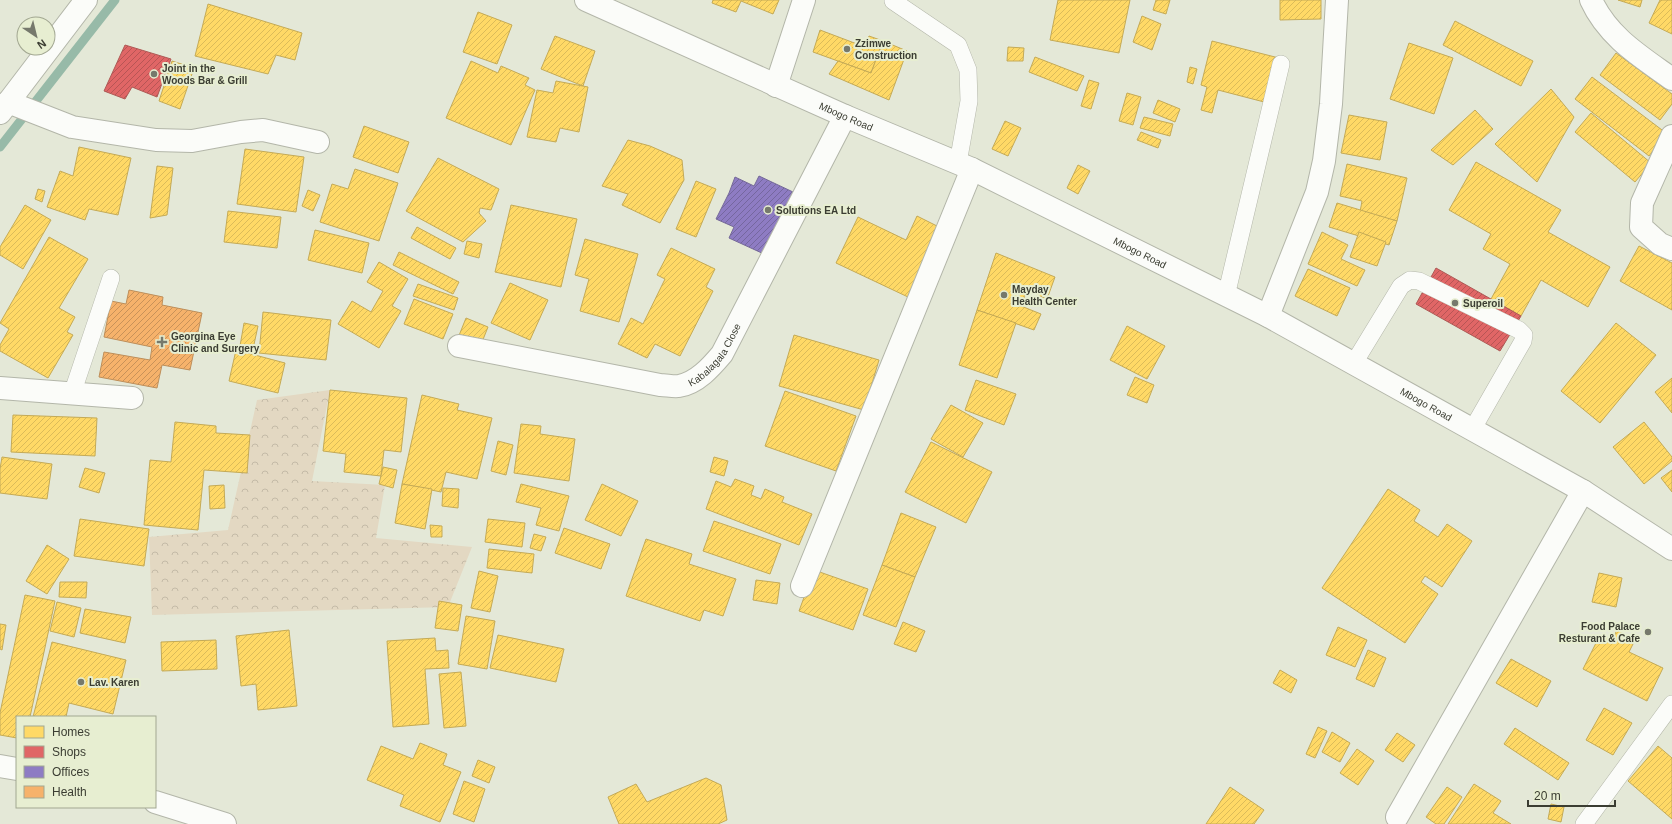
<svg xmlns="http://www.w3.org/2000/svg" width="1672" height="824" viewBox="0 0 1672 824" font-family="Helvetica,sans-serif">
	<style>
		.forest { fill: url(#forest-crowns) }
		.homes { fill: url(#homes-hatch); stroke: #c4aa56 }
		.shops { fill: url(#shops-hatch); stroke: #ae5a56 }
		.offices { fill: url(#offices-hatch); stroke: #756998 }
		.health { fill: url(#health-hatch); stroke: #be8f5a }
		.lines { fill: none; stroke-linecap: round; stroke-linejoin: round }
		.stream { stroke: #97baa8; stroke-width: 9 }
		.service-casing { stroke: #b3b6a9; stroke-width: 18 }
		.minor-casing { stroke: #b3b6a9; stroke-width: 24 }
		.tertiary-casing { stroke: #b3b6a9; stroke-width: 24 }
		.service { stroke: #fbfcf9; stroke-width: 17 }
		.minor { stroke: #fbfcf9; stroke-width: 22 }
		.tertiary { stroke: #fbfcf9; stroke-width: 22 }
		.poi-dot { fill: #76796c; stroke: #e7eed1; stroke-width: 1.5 }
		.labels { text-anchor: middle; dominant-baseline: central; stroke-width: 4; stroke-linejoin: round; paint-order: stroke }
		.poi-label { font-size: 10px; font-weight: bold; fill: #3b3d32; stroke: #e7eed1; text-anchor: start }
		.street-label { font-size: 10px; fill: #3b3d32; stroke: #e7eed1 }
	</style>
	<defs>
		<pattern id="forest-crowns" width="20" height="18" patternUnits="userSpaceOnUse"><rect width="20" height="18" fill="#e3d8c2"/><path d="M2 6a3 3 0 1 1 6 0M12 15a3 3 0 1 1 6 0" fill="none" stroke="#c4baa7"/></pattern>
		<pattern id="homes-hatch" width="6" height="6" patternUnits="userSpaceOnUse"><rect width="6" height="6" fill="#ffd966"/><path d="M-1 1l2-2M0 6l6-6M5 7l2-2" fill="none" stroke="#dbbb59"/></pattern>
		<pattern id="shops-hatch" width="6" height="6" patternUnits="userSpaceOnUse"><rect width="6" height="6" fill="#e06666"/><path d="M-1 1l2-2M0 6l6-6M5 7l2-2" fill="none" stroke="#b75555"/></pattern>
		<pattern id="offices-hatch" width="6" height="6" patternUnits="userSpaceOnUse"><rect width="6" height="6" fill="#8e7cc3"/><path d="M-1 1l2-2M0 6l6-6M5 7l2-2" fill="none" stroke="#75679f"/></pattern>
		<pattern id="health-hatch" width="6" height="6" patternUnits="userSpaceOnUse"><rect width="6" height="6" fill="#f6b26b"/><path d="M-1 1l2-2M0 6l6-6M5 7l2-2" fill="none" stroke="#c89259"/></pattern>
	</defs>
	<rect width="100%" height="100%" fill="#e4e8d7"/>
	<polygon class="forest" points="330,390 312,481 385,485 376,538 472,547 448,607 152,615 149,537 228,530 257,400"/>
	<g class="homes">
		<polygon points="713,0 779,0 773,14 741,1 736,12 712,3"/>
		<polygon points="1058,0 1130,0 1119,53 1050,40"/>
		<polygon points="1156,0 1170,0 1166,14 1153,10"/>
		<polygon points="1280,0 1321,0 1321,19 1280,20"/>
		<polygon points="1618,0 1642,0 1640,7"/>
		<polygon points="1660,0 1672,0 1672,34 1649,23"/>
		<polygon points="208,4 302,33 295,60 276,55 268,74 195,56"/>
		<polygon points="478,12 512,25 497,64 463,52"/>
		<polygon points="1142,16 1161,24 1152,50 1133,42"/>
		<polygon points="1455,21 1533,61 1521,86 1443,45"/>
		<polygon points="820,30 865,47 869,36 883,41 871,73 813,52"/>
		<polygon points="555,36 595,51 583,86 541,69"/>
		<polygon points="883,41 907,51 889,100 829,74 838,61 871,73"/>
		<polygon points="1212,41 1279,58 1268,103 1218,90 1212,113 1201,110 1207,87 1201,85"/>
		<polygon points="1409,43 1453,58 1434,114 1390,99"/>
		<polygon points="1008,47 1024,48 1023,61 1007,61"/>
		<polygon points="1616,53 1672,94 1672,104 1660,120 1600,75"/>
		<polygon points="1035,57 1084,76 1077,91 1029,72"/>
		<polygon points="172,61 194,68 180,109 159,101"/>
		<polygon points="471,61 498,73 501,66 529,78 525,85 535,90 511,145 446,118"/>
		<polygon points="1190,67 1197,69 1193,84 1187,82"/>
		<polygon points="1592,77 1666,133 1649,156 1575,99"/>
		<polygon points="1089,80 1099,83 1091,109 1081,106"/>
		<polygon points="556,81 588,87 579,132 560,128 556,142 527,137 537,90 553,93"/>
		<polygon points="1551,89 1574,117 1537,182 1495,144"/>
		<polygon points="1127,93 1141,97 1133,125 1119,121"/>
		<polygon points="1158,100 1180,109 1175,122 1153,113"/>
		<polygon points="1475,110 1493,129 1453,165 1431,150"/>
		<polygon points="1591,113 1651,163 1635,182 1575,132"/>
		<polygon points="1349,115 1387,122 1380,160 1341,153"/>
		<polygon points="1144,117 1173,124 1170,136 1140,128"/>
		<polygon points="1005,121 1021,128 1008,156 992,149"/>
		<polygon points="364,126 409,142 398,173 353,157"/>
		<polygon points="1141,132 1161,140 1158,148 1137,140"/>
		<polygon points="628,140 650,146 682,160 684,180 660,223 622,205 628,194 602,186"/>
		<polygon points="79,147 131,158 118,215 89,209 85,220 47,207 60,171 73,176"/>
		<polygon points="245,149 304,157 296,212 237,204"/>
		<polygon points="438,158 499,189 491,210 480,208 479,213 486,221 463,242 406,211"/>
		<polygon points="1476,162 1561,210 1548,232 1610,267 1588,307 1541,280 1521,316 1491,299 1510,264 1483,249 1491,234 1449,210"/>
		<polygon points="1347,164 1407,178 1397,221 1360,212 1362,201 1340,196"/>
		<polygon points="1078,165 1090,171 1078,194 1067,188"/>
		<polygon points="157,166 173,168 167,215 150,218"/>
		<polygon points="355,169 398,183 379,241 320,222 332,184 348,189"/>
		<polygon points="696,181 716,189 696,237 676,229"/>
		<polygon points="38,189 45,191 42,202 35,199"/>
		<polygon points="308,190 320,195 313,211 302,206"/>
		<polygon points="1337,203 1397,221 1389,245 1329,227"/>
		<polygon points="25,205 51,220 23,269 0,255 0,247"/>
		<polygon points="511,205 577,219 561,287 495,272"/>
		<polygon points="228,211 281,217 277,248 224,242"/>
		<polygon points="917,216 941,228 908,297 836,263 858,217 906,240"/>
		<polygon points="417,227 456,248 450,259 411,238"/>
		<polygon points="315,230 369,243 362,273 308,260"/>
		<polygon points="1322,232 1348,245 1341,259 1365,270 1357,286 1308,264"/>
		<polygon points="1359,232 1386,242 1377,266 1350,257"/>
		<polygon points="49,237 88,259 59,308 75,317 67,332 73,335 48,378 0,351 0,345 9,329 0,323"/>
		<polygon points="585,239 638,254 619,322 580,311 589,279 575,275"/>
		<polygon points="467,241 482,244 479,258 464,254"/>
		<polygon points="1639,246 1672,263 1672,310 1620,281"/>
		<polygon points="671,248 715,269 706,287 713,291 680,356 655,344 647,358 618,344 631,318 643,324 665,279 657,275"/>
		<polygon points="399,252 459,282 453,294 393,265"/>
		<polygon points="996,253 1055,277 1047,299 1027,291 1021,306 1041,314 1034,330 977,310"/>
		<polygon points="379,262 408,279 392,306 401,311 379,348 338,324 352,301 371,312 383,291 367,282"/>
		<polygon points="1308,269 1350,288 1337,316 1295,296"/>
		<polygon points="510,283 548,300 530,340 491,323"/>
		<polygon points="418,284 458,298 454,310 413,296"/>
		<polygon points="414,299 453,314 443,339 404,324"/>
		<polygon points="977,310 1016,323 997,378 959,365"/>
		<polygon points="263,312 331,320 326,360 259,353"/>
		<polygon points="466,318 488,327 480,347 458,338"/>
		<polygon points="244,323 258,326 253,349 240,346"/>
		<polygon points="1616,323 1656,355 1600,423 1561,391"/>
		<polygon points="1127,326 1165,346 1147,379 1110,360"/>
		<polygon points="794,335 879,360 864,410 779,386"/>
		<polygon points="236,350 285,363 278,393 229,381"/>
		<polygon points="1135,377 1154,385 1147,403 1127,395"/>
		<polygon points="1672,378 1672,413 1655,392"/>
		<polygon points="976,380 1016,394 1004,425 965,410"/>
		<polygon points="330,390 407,398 401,452 384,450 381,476 344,472 346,454 323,451"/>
		<polygon points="785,391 856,416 836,471 765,446"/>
		<polygon points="422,395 459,404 457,410 492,418 477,479 446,472 441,492 402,484"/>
		<polygon points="951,405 983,423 963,457 931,439"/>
		<polygon points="13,415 97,418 95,456 11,452"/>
		<polygon points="175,422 216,426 216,433 250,435 247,473 204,470 198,530 144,525 150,460 171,462"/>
		<polygon points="1644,422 1672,457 1672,461 1644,484 1613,447"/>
		<polygon points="521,424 541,426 540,434 575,439 569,481 514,473"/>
		<polygon points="498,441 513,445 506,475 491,471"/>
		<polygon points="931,442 992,472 966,523 905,492"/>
		<polygon points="2,457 52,464 47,499 0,493 0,469"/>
		<polygon points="714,457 728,461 724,476 710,472"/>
		<polygon points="383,467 397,470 393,488 379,484"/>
		<polygon points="85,468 105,473 99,493 79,487"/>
		<polygon points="1672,470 1672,492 1661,478"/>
		<polygon points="735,479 754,486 751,495 761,499 765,489 784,497 782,502 812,514 799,545 706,509 716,481 731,487"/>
		<polygon points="402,484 432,489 425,529 395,523"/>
		<polygon points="521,484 569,496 559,531 536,525 541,508 516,502"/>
		<polygon points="602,484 638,501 621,536 585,520"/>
		<polygon points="224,485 225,508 210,509 209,486"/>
		<polygon points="443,488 459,489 458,508 442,506"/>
		<polygon points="1388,489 1420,510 1414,521 1438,537 1447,524 1472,541 1442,587 1425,576 1421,582 1438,594 1405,643 1322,588"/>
		<polygon points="901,513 936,527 915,577 882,565"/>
		<polygon points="80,519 149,529 144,566 74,556"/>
		<polygon points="488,519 525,523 522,547 485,542"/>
		<polygon points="714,521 781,544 770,574 703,551"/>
		<polygon points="430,525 442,526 442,537 431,537"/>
		<polygon points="564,528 610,544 601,569 555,553"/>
		<polygon points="534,534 546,537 541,551 530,548"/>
		<polygon points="646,539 692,554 689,564 736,579 723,616 704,610 700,621 626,596"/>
		<polygon points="47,545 69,559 47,594 26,581"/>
		<polygon points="489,549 534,554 532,573 487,568"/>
		<polygon points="882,565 915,577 896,627 863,615"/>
		<polygon points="814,570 868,589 853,630 799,611"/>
		<polygon points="479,571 498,576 490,612 471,608"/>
		<polygon points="1599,573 1622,578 1616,607 1592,602"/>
		<polygon points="756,580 780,583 777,604 753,600"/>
		<polygon points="60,582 87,582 86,598 59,597"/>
		<polygon points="25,595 55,601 30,717 17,717 17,738 0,735 0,713"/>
		<polygon points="439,601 462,605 458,631 435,628"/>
		<polygon points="57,602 81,608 74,637 50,631"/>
		<polygon points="85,609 131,617 125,643 80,633"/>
		<polygon points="466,616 495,621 487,669 458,664"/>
		<polygon points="903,622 925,631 916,652 894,644"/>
		<polygon points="0,624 6,625 2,650 0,649"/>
		<polygon points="1338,627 1367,640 1355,667 1326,655"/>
		<polygon points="289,630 297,706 258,710 256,684 241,686 236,636"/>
		<polygon points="1617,630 1635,640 1629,652 1663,668 1647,701 1583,669 1600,635 1612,640"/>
		<polygon points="498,635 564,649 556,682 490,668"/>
		<polygon points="435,638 436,651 448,650 449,668 425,669 429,724 393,727 387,641"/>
		<polygon points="216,640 217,669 162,671 161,642"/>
		<polygon points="52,642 126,660 113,714 69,703 66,717 33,717"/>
		<polygon points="1368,650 1386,658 1374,687 1356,679"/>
		<polygon points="1511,659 1551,681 1537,707 1496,683"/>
		<polygon points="1280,670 1297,680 1291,693 1273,683"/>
		<polygon points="461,672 466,726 444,728 439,674"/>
		<polygon points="1604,708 1632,723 1613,755 1586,740"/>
		<polygon points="1318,727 1327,731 1315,758 1306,754"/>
		<polygon points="1515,728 1569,763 1558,780 1504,744"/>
		<polygon points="1332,732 1350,743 1340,762 1322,752"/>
		<polygon points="1397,733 1415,745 1403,762 1385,750"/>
		<polygon points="420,743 447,754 443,765 461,772 440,822 400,806 404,795 367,780 381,746 413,759"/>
		<polygon points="1658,746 1672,758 1672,819 1628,781"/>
		<polygon points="1357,749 1374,761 1358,785 1340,773"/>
		<polygon points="478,760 495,767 489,783 472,776"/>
		<polygon points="706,778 721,785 727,820 718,824 619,824 608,797 636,784 647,802"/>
		<polygon points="464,781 485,789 474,822 453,814"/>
		<polygon points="1474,784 1501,801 1493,813 1511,824 1448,824"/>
		<polygon points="1230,787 1264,810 1254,824 1206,824"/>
		<polygon points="1447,787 1462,797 1444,824 1436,824 1426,817"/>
		<polygon points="1551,804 1564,807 1561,822 1548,819"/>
	</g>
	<g class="shops">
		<polygon points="125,45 171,59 157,97 132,87 125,99 104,91"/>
		<polygon points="1436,268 1521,316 1500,351 1416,304"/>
	</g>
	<polygon class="offices" points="759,176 793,192 764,254 729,238 734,227 716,219 729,193 735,177 754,186"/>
	<polygon class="health" points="129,290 163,297 162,305 202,313 190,370 162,365 157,388 99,377 104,352 150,360 152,347 104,337 111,301 126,304"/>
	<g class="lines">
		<polyline class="stream" points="0,147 115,0"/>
		<defs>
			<g id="service">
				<polyline points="893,1 958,45 968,70 969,101 958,163"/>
				<polyline points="1226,296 1281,64"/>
				<polyline points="1354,363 1401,286 1410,280 1419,281 1519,330 1524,335 1523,341 1472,430"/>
				<polyline points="72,394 111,278"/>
				<polyline points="1584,824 1672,704"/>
			</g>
			<g id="minor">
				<path d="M 1591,0 C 1608,37 1640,56 1672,79"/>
				<polyline points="776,86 804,0"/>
				<polyline points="8,102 72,127 156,140 192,141 241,132 263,130 318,142"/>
				<polyline points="1672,136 1642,203 1641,227 1660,244 1672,249"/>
				<polyline points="1268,316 1317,192 1324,161 1331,104 1337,0"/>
				<path id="s1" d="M 459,346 L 660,385 C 666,385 674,387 679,386 C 697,383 711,367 722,354 L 845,116"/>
				<polyline points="0,388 132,398"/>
				<polyline points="802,586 972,169"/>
				<polyline points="0,766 17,769"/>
				<polyline points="155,802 225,824"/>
				<polyline points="1397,817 1583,491"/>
			</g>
			<g id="tertiary">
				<path id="s2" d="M 586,0 L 845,116 L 972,169 L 1268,316 L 1583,491 L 1672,549"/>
				<polyline points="0,113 86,0"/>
			</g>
		</defs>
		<use href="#service" class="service-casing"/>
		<use href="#minor" class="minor-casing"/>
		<use href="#tertiary" class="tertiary-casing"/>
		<use href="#service" class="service"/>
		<use href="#minor" class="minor"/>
		<use href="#tertiary" class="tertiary"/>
	</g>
	<g class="poi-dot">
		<circle cx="847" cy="49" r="4"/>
		<circle cx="154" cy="74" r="4"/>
		<circle cx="768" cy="210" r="4"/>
		<circle cx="1004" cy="295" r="4"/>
		<circle cx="1455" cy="303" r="4"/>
		<path d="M160 336h4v4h4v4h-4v4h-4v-4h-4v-4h4z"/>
		<circle cx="1648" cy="632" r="4"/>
		<circle cx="81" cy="682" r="4"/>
	</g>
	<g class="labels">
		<g class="poi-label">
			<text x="855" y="43">Zzimwe<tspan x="855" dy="12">Construction</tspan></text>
			<text x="162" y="68">Joint in the<tspan x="162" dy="12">Woods Bar &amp; Grill</tspan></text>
			<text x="776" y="210">Solutions EA Ltd</text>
			<text x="1012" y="289">Mayday<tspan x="1012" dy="12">Health Center</tspan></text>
			<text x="1463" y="303">Superoil</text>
			<text x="171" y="336">Georgina Eye<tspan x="171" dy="12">Clinic and Surgery</tspan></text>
			<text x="1640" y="626" text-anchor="end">Food Palace<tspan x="1640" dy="12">Resturant &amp; Cafe</tspan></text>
			<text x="89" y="682">Lav. Karen</text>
		</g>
		<g class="street-label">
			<text stroke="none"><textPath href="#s2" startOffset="285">Mbogo Road</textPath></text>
			<text stroke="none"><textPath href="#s2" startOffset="609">Mbogo Road</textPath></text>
			<text stroke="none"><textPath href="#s1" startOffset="273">Kabalagala Close</textPath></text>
			<text stroke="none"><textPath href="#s2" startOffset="933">Mbogo Road</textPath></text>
		</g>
	</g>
	<rect x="16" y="716" width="140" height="92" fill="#e7eed1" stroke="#a2a791"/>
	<rect x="24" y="726" width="20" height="12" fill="#ffd966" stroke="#a2a791"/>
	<text x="52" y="736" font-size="12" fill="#3b3d32">Homes</text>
	<rect x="24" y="746" width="20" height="12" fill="#e06666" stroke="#a2a791"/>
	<text x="52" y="756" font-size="12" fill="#3b3d32">Shops</text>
	<rect x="24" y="766" width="20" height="12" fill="#8e7cc3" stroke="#a2a791"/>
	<text x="52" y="776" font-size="12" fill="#3b3d32">Offices</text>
	<rect x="24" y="786" width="20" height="12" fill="#f6b26b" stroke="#a2a791"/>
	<text x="52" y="796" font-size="12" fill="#3b3d32">Health</text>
	<g transform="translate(36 36) rotate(145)"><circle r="19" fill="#e7eed1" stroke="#a2a791"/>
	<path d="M0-3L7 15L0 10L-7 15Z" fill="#76796c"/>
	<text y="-6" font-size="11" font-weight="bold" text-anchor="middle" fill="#3b3d32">N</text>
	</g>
	<path d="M1528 800v6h87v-6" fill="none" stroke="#3b3d32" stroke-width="2"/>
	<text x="1534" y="800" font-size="12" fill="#3b3d32" stroke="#e7eed1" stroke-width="3" paint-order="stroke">20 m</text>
</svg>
